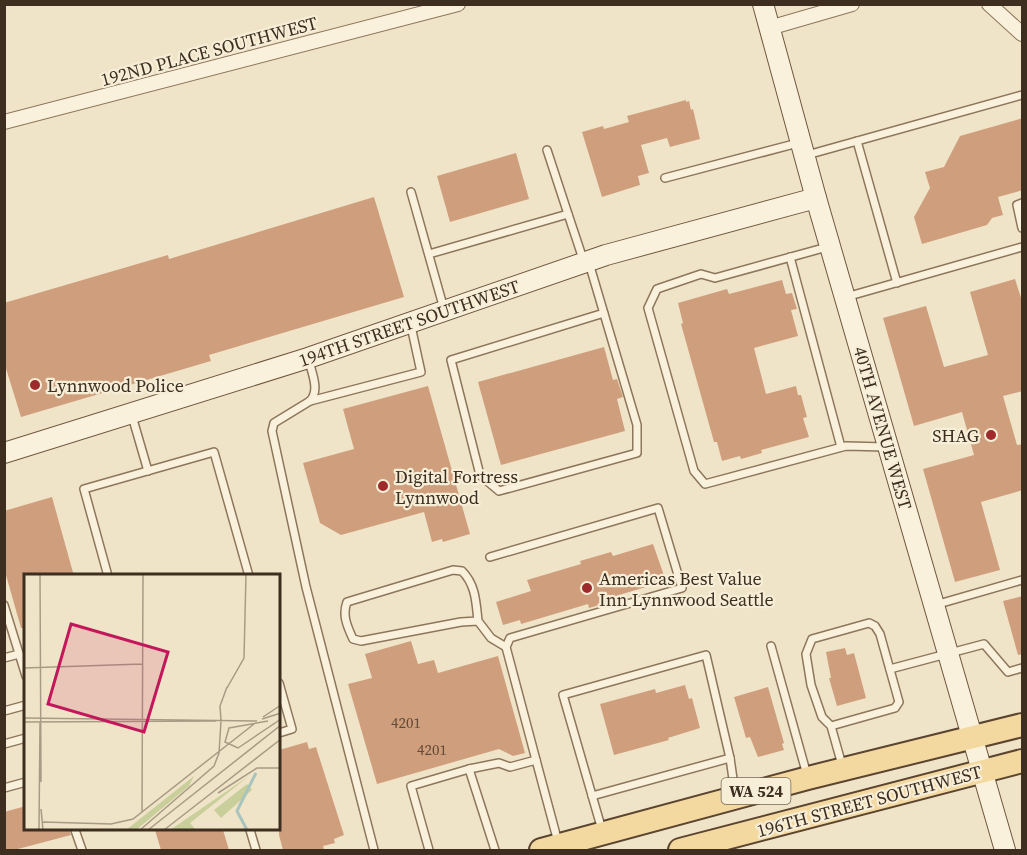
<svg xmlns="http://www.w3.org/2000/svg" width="1027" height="855" viewBox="0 0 1027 855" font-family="'Source Serif 4',serif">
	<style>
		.building { fill: #cf9f7d }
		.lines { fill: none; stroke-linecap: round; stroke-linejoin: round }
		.lane-casing { stroke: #8d765c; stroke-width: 10 }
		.street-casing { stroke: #8d765c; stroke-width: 16 }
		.secondary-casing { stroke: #6f573f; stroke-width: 22 }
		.primary-casing { stroke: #5b4430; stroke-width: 26 }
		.lane { stroke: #faf1dc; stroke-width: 7 }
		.street { stroke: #faf1dc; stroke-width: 14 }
		.secondary { stroke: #faf1dc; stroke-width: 20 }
		.primary { stroke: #f3d9a0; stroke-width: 22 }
		.poi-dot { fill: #9e2a2b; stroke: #f7eed8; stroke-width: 2 }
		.labels { text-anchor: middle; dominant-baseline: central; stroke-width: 4.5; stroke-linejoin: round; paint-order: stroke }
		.number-label { font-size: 15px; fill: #624a37 }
		.shield { fill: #f7eed8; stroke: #756857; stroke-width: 1.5 }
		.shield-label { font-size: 16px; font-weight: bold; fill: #3d2e20 }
		.street-label { font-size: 18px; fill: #3d2e20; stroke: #f7eed8 }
		.poi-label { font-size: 18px; fill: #3d2e20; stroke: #f7eed8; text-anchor: start }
		.inset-river { fill: none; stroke: #a9c4bc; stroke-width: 3 }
		.inset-road { fill: none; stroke: #a89b85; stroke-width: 1.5 }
		.view { fill: #c2185b; fill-opacity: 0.15; stroke: #c2185b; stroke-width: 3 }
		.inset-edge { fill: none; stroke: #3d2e20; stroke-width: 3 }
	</style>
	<rect width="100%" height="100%" fill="#f0e4c8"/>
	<g class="building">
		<polygon points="686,100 686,102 689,101 691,110 693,109 700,139 670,147 667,138 641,145 649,173 638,176 640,185 602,197 582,132 603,126 604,129 629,122 627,116"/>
		<polygon points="1023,118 1023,190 998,197 1003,215 992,218 987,225 922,244 914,217 930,188 925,172 944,167 960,136"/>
		<polygon points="516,153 529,199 450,222 437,176"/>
		<polygon points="374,197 404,297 209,355 211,361 21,417 4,362 4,303 168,255 169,259"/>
		<polygon points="1015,279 1023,304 1023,391 1003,396 1017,445 1023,444 1023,490 981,502 1000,570 955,582 923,469 974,455 962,412 914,426 883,318 926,306 944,367 988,355 970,292"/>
		<polygon points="782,280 786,294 792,293 797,309 791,310 798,336 754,348 766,394 796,386 798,395 801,395 807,417 803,418 809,437 761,450 762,453 741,459 740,456 722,461 717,442 714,442 681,324 683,323 678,303 727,289 729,294"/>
		<polygon points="604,347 613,380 617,379 623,397 617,399 625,431 501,465 478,382"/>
		<polygon points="428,386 470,534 443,542 442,539 432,542 424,512 341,535 320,523 303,463 354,449 343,409"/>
		<polygon points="52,497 74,576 26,576 26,628 21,628 4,568 4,511"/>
		<polygon points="653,544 666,581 619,595 620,599 589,608 588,604 521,624 520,620 503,625 496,602 531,591 527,580 581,564 580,561 611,552 613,556"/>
		<polygon points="1023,596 1023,654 1018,655 1003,601"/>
		<polygon points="411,641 418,664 434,660 438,673 498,656 525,753 513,756 499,749 377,784 348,684 372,678 365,654"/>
		<polygon points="845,648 847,655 854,653 866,698 837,706 829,678 831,678 826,652"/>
		<polygon points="685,685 689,699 692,698 700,728 668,738 669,740 614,755 600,704 655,689 656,693"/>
		<polygon points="768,687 784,743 782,744 784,750 758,757 750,737 746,738 734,697"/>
		<polygon points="307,742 309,749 316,747 344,835 334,839 335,843 323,846 324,850 283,850 279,835 279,750"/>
		<polygon points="26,806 26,830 69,830 71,835 14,850 4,850 4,812"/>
		<polygon points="155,830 223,830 229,850 161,850"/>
	</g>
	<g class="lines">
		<defs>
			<g id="lane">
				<polyline points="857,141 897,283"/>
				<polyline points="547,150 568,214"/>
				<polyline points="807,155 1022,95"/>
				<polyline points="665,178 798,143"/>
				<polyline points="411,192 444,309"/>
				<polyline points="1022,203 1017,205 1022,228"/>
				<polyline points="827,247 715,278 701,274 657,289 648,308 694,471 705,484 846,446 886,447"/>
				<polyline points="429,254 568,214 584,262"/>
				<polyline points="790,257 841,447"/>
				<polyline points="589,263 637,425 637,453 499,491 480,475 451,360 604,313"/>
				<polyline points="846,297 1022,247"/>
				<path d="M 309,361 C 312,374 320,390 310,401 L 274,423 L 272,431 L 306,587 L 374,850"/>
				<polyline points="310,401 421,372 411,326"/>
				<polyline points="132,416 148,471"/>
				<polyline points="490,557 658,508 682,588 510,638 506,647 536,760"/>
				<polyline points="108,576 84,489 214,452 249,576"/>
				<polyline points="4,605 26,676"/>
				<polyline points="935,605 1022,580"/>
				<path d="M 478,621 C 476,603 476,585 462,571 L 453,570 L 347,602 C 342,615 347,626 353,639 L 361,641 L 461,622 L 478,621 L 491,638 L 506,647"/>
				<polyline points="771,646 807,775"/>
				<polyline points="4,658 19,654"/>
				<polyline points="890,669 984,644 1008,672 1022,668"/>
				<polyline points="279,683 292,729 279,733"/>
				<polyline points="4,711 26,705"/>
				<polyline points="831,726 895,708 899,702 880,634 875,626 869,623 812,639 806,654 811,685 822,717 831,726 842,765"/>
				<polyline points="4,744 26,738"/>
				<polyline points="469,769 499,763 510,767 536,760 558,842"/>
				<polyline points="4,788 26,782"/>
				<polyline points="592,796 730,758"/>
				<polyline points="75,830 82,850"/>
				<polyline points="250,830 256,850"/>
				<polyline points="602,830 563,695 706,655 730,758 735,793"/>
				<polyline points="429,850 411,786 469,769 495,850"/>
			</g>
			<g id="street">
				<polyline points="989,4 1022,34"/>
				<polyline points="769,28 852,4"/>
				<polyline points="4,122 458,4"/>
			</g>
			<g id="secondary">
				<polyline points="763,4 816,198 1005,850"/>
				<polyline points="4,453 308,358 606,255 816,198"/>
			</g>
			<g id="primary">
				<polyline points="541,850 808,778 1022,725"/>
				<polyline points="680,850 1022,761"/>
			</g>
		</defs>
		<use href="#lane" class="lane-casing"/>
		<use href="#street" class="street-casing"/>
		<use href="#secondary" class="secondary-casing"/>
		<use href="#primary" class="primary-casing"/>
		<use href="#lane" class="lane"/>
		<use href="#street" class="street"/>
		<use href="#secondary" class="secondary"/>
		<use href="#primary" class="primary"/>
	</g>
	<g class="poi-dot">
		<circle cx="35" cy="385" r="6"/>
		<circle cx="991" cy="435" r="6"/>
		<circle cx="383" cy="486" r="6"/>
		<circle cx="587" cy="588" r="6"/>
	</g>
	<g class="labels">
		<g class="number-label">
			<text x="406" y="722">4201</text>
			<text x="432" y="749">4201</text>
		</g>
		<rect class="shield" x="721.5" y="778" width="69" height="26" rx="4.5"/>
		<g class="shield-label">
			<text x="756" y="791">WA 524</text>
		</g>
		<g class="street-label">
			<text transform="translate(209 51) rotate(-15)">192ND PLACE SOUTHWEST</text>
			<text transform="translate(409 323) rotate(-19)">194TH STREET SOUTHWEST</text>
			<text transform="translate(883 428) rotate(74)">40TH AVENUE WEST</text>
			<text transform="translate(869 801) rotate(-15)">196TH STREET SOUTHWEST</text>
		</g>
		<g class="poi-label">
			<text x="47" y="385">Lynnwood Police</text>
			<text x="979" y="435" text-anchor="end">SHAG</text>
			<text x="395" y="476">Digital Fortress<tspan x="395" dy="21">Lynnwood</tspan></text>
			<text x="599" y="578">Americas Best Value<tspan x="599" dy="21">Inn Lynnwood Seattle</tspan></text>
		</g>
	</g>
	<g transform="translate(24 574)">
		<rect width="256" height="256" fill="#f0e4c8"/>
		<path d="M 170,202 L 165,212 L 112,256 L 102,256 ZM 225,202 L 166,249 L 172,256 L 146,256 ZM 223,210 L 228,216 L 197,244 L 190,236 Z" fill="#c9cf9b"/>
		<path class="inset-river" d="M 223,256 L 213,237 L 232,199"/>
		<path class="inset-road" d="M 16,0 L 17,208M 0,94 L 118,90M 203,114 L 220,84 L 222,0M 239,143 L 257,131M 0,144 L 233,147M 238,145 L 257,139M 197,147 L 196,132 L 203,113M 244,147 L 205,154 L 201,168 L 214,174 L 257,145M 0,148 L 192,147M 194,219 L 233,194 L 257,194M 17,235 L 19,256M 118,238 L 119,0M 19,248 L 87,250 L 109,245 L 230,150M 15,256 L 16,148M 116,256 L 190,192 L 195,179 L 197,147M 124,256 L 257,151M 140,256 L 257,165"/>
		<path class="view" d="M 47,50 L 144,78 L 120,158 L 24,130 Z"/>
		<rect width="256" height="256" class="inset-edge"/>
	</g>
	<rect width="1027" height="855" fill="none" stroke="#3d2e20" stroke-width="12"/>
</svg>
